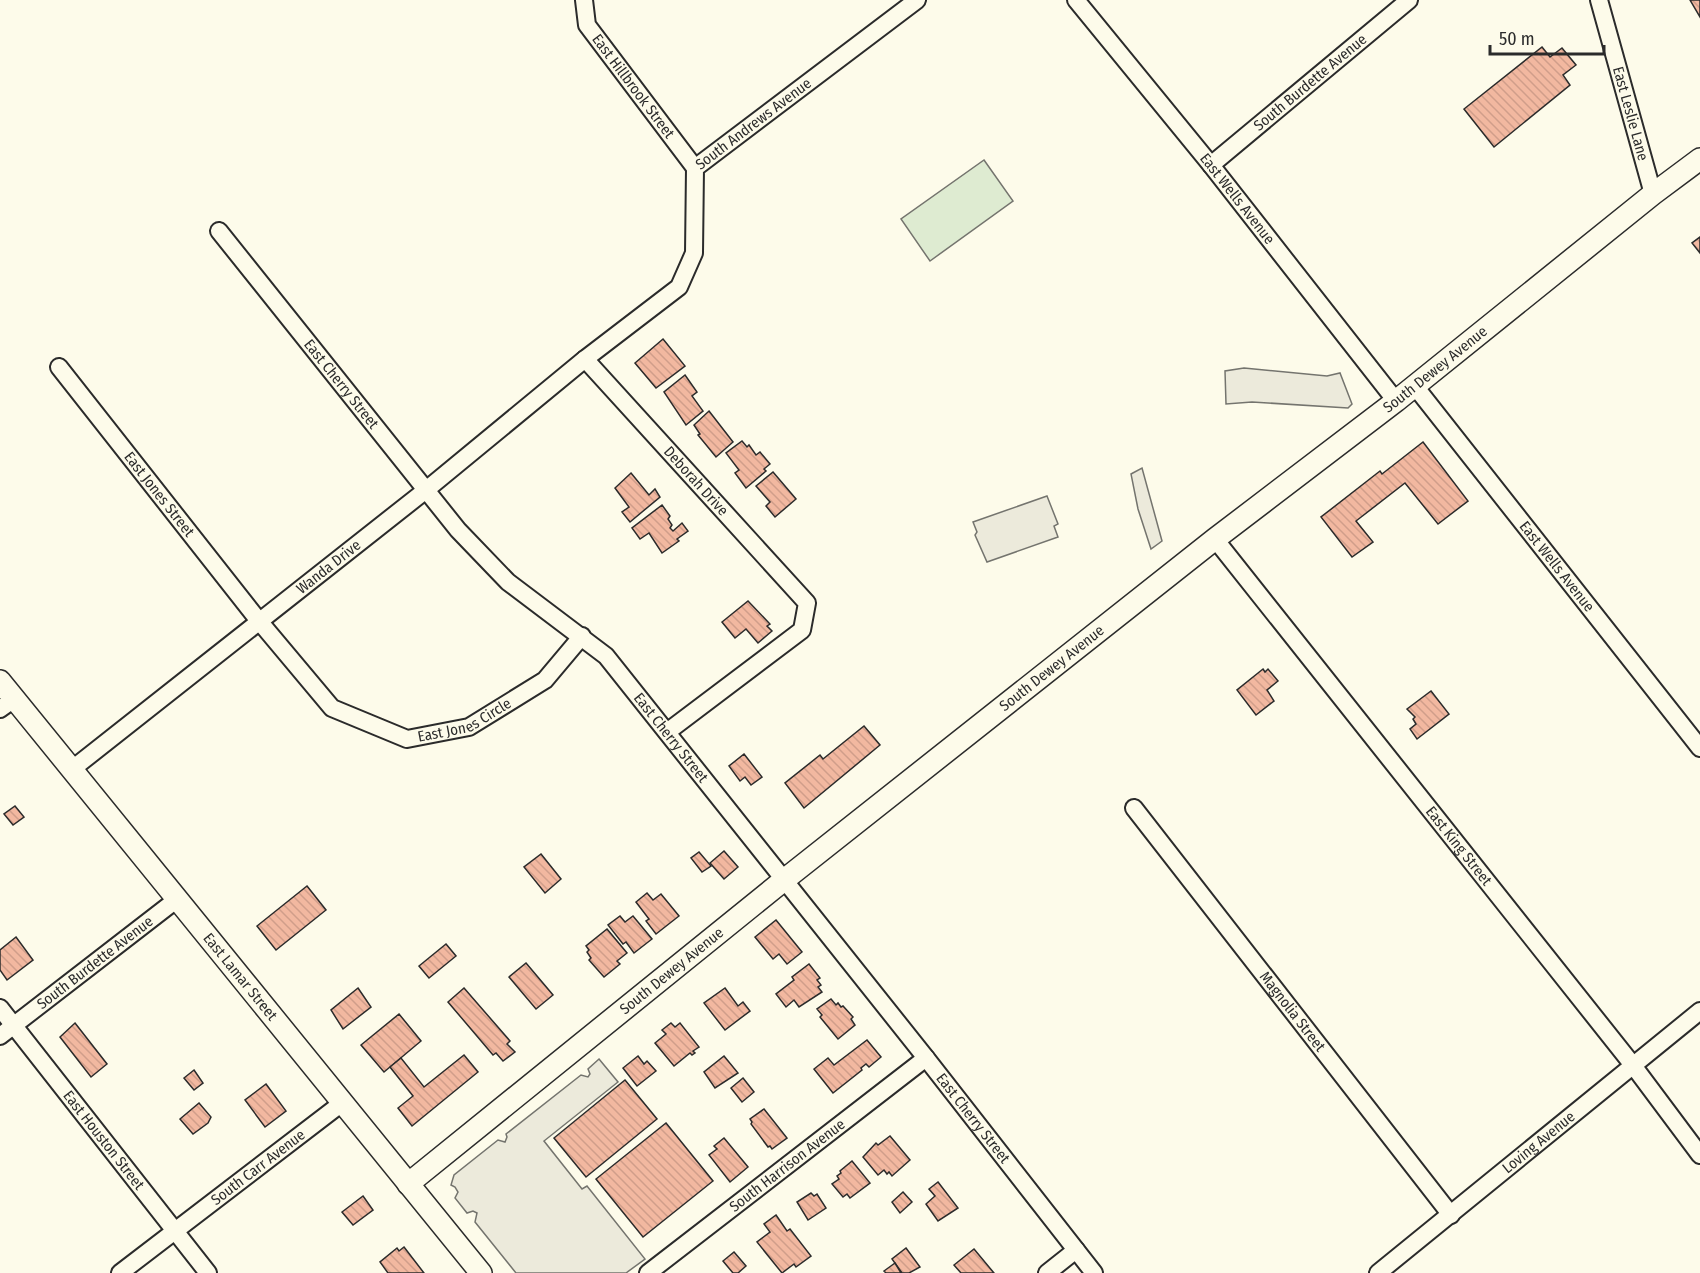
<svg xmlns="http://www.w3.org/2000/svg" width="1700" height="1273" viewBox="0 0 1700 1273" font-family="'Fira Sans Condensed',sans-serif">
	<style>
		.pitch { fill: #deebd1; stroke: #74746e; stroke-width: 1.5 }
		.parking { fill: #eceadb; stroke: #74746e; stroke-width: 1.5 }
		.building { fill: url(#building-back-hatch); stroke: #2b2b2b; stroke-width: 1.5 }
		.lines { fill: none; stroke-linecap: round; stroke-linejoin: round }
		.minor-casing { stroke: #2b2b2b; stroke-width: 20 }
		.major-casing { stroke: #2b2b2b; stroke-width: 24 }
		.minor { stroke: #fdfbea; stroke-width: 16 }
		.major { stroke: #fdfbea; stroke-width: 21 }
		.labels { text-anchor: middle; dominant-baseline: central; stroke-width: 4.5; stroke-linejoin: round; paint-order: stroke }
		.street-label { font-size: 15px; fill: #2b2b2b; stroke: #fdfbea }
	</style>
	<defs>
		<pattern id="building-back-hatch" width="6" height="6" patternUnits="userSpaceOnUse" patternTransform="scale(1.5)"><rect width="6" height="6" fill="#f2b8a0"/><path d="M-1 5l2 2M0 0l6 6M5-1l2 2" fill="none" stroke="#d09e8a"/></pattern>
	</defs>
	<rect width="100%" height="100%" fill="#fdfbea"/>
	<polygon class="pitch" points="984,160 1013,201 930,261 901,219"/>
	<g class="parking">
		<polygon points="1244,368 1327,376 1340,373 1352,404 1348,408 1252,402 1226,404 1225,371"/>
		<polygon points="1142,468 1162,541 1151,549 1138,509 1131,474"/>
		<polygon points="1047,496 1058,524 1054,526 1058,537 987,562 975,535 977,532 973,522"/>
		<polygon points="599,1059 618,1082 544,1141 582,1189 587,1186 645,1259 626,1273 516,1273 475,1222 477,1213 473,1211 467,1213 455,1198 458,1192 455,1187 451,1185 454,1175 498,1140 505,1142 507,1137 506,1134 581,1075 588,1077 590,1074 588,1069"/>
	</g>
	<g class="building">
		<polygon points="1690,0 1700,0 1700,17"/>
		<polygon points="1542,47 1550,57 1562,48 1576,65 1563,75 1570,85 1494,147 1464,109"/>
		<polygon points="1700,237 1700,253 1692,243"/>
		<polygon points="663,339 685,366 656,388 635,363"/>
		<polygon points="685,375 697,392 692,396 703,411 686,425 664,392"/>
		<polygon points="709,411 733,442 716,457 698,435 700,434 694,425"/>
		<polygon points="742,441 747,447 749,445 756,455 760,452 770,464 764,469 766,471 746,488 735,473 739,470 726,453"/>
		<polygon points="1423,442 1468,501 1438,524 1405,483 1356,521 1373,542 1352,557 1321,517 1380,471 1382,474"/>
		<polygon points="773,472 796,499 775,517 766,506 770,502 756,486"/>
		<polygon points="631,473 649,495 655,489 660,497 630,522 622,512 629,507 615,488"/>
		<polygon points="662,505 670,516 668,519 672,525 670,528 673,531 682,523 688,531 677,539 679,541 662,553 649,533 640,539 632,528"/>
		<polygon points="748,601 770,624 767,626 772,631 758,643 746,629 735,638 722,622"/>
		<polygon points="1263,669 1265,672 1268,669 1278,681 1267,690 1274,701 1256,715 1237,690"/>
		<polygon points="1431,691 1449,714 1417,739 1410,729 1416,724 1413,719 1415,717 1407,709"/>
		<polygon points="864,726 880,745 804,808 785,783 820,755 823,759"/>
		<polygon points="744,754 762,777 751,785 745,777 740,781 729,766"/>
		<polygon points="15,806 24,817 13,825 4,814"/>
		<polygon points="724,851 738,867 724,879 710,863"/>
		<polygon points="699,852 711,866 702,872 691,858"/>
		<polygon points="541,854 561,879 545,893 524,867"/>
		<polygon points="307,886 326,910 276,950 257,926"/>
		<polygon points="647,893 653,900 661,894 679,916 656,934 646,921 649,919 636,902"/>
		<polygon points="620,916 625,922 633,916 652,939 634,953 626,942 623,944 608,925"/>
		<polygon points="776,920 802,952 787,964 779,954 773,959 755,937"/>
		<polygon points="607,929 627,953 617,961 620,964 604,977 589,960 591,958 587,952 589,950 586,946"/>
		<polygon points="16,937 33,960 7,980 0,970 0,950"/>
		<polygon points="446,944 456,956 429,978 419,966"/>
		<polygon points="526,963 553,995 536,1009 509,977"/>
		<polygon points="809,964 820,978 817,980 821,985 818,987 822,992 799,1007 794,1000 786,1007 776,994 794,980 792,977"/>
		<polygon points="358,988 371,1007 343,1029 331,1010"/>
		<polygon points="464,988 510,1041 507,1044 515,1052 503,1061 496,1053 493,1055 448,1002"/>
		<polygon points="725,988 738,1006 743,1002 750,1011 725,1030 704,1003"/>
		<polygon points="831,999 836,1005 838,1003 841,1007 843,1006 853,1017 851,1019 855,1025 838,1039 820,1017 822,1015 817,1009"/>
		<polygon points="399,1014 421,1041 384,1072 361,1045"/>
		<polygon points="75,1023 107,1064 91,1077 60,1037"/>
		<polygon points="671,1023 675,1027 680,1023 699,1047 693,1051 695,1053 692,1055 690,1053 674,1066 655,1043 666,1034 662,1030"/>
		<polygon points="867,1040 881,1057 869,1067 866,1064 861,1068 862,1070 833,1093 814,1069 828,1058 834,1065"/>
		<polygon points="464,1055 478,1072 412,1126 398,1108 413,1096 390,1067 401,1058 424,1087"/>
		<polygon points="638,1056 644,1064 647,1061 656,1071 637,1086 623,1068"/>
		<polygon points="724,1056 738,1073 715,1088 704,1072"/>
		<polygon points="194,1070 203,1083 194,1090 184,1078"/>
		<polygon points="743,1078 754,1092 742,1102 731,1088"/>
		<polygon points="625,1080 657,1119 586,1177 554,1138"/>
		<polygon points="266,1084 286,1111 265,1127 245,1100"/>
		<polygon points="199,1103 211,1117 208,1123 193,1134 180,1119"/>
		<polygon points="764,1109 787,1138 772,1149 770,1146 768,1147 751,1124 752,1122 750,1119"/>
		<polygon points="666,1123 713,1181 643,1237 596,1179"/>
		<polygon points="890,1136 910,1160 892,1176 889,1172 887,1174 884,1170 878,1175 863,1157 876,1143 878,1145"/>
		<polygon points="724,1138 748,1167 730,1182 709,1155 717,1149 714,1146"/>
		<polygon points="852,1161 870,1183 850,1198 847,1194 843,1197 832,1184 839,1179 837,1176 841,1173 840,1171"/>
		<polygon points="938,1182 958,1208 938,1221 926,1204 935,1196 929,1189"/>
		<polygon points="903,1192 912,1202 900,1213 892,1202"/>
		<polygon points="811,1193 814,1196 817,1194 826,1208 808,1220 797,1202"/>
		<polygon points="363,1196 373,1210 353,1225 342,1212"/>
		<polygon points="776,1215 787,1231 790,1229 811,1256 796,1267 794,1264 782,1273 757,1242 770,1232 764,1224"/>
		<polygon points="404,1247 424,1273 388,1273 380,1262 397,1248 399,1251"/>
		<polygon points="906,1248 920,1267 909,1273 902,1273 892,1259"/>
		<polygon points="974,1249 994,1273 961,1273 954,1265"/>
		<polygon points="734,1252 746,1266 738,1273 733,1273 723,1261"/>
		<polygon points="895,1263 901,1273 886,1273 884,1271"/>
	</g>
	<g class="lines">
		<defs>
			<g id="minor">
				<path id="s1" d="M 584,0 L 587,25 L 695,168"/>
				<path id="s2" d="M 1076,0 L 1211,165 L 1396,401"/>
				<path id="s3" d="M 1599,0 L 1653,194"/>
				<path id="s4" d="M 1211,165 L 1409,0"/>
				<path id="s5" d="M 219,231 L 458,530 L 508,582 L 606,656 L 926,1058 L 1094,1273"/>
				<path id="s6" d="M 585,359 L 807,603 L 802,630 L 667,732"/>
				<path id="s7" d="M 59,367 L 259,621 L 332,708 L 407,739 L 469,727 L 545,680 L 582,636"/>
				<path id="s8" d="M 1414,385 L 1700,748"/>
				<path id="s9" d="M 1215,539 L 1632,1064 L 1700,1155"/>
				<polyline points="0,709 14,699"/>
				<path id="s10" d="M 71,770 L 426,490 L 585,359 L 679,287 L 694,253 L 695,168 L 917,0"/>
				<path id="s11" d="M 1134,808 L 1451,1215"/>
				<path id="s12" d="M 0,1008 L 208,1273"/>
				<path id="s13" d="M 0,1036 L 176,900"/>
				<path id="s14" d="M 120,1273 L 342,1103"/>
				<path id="s15" d="M 648,1273 L 926,1058"/>
				<polyline points="1047,1273 1076,1250"/>
				<path id="s16" d="M 1378,1273 L 1700,1011"/>
			</g>
			<g id="major">
				<path id="s17" d="M 0,681 L 481,1273"/>
				<path id="s18" d="M 408,1184 L 784,880 L 1215,539 L 1396,401 L 1653,194 L 1700,159"/>
			</g>
		</defs>
		<use href="#minor" class="minor-casing"/>
		<use href="#major" class="major-casing"/>
		<use href="#minor" class="minor"/>
		<use href="#major" class="major"/>
	</g>
	<g class="labels">
		<g class="street-label">
			<text stroke="none"><textPath href="#s4" startOffset="129">South Burdette Avenue</textPath></text>
			<text stroke="none"><textPath href="#s1" startOffset="102">East Hillbrook Street</textPath></text>
			<text stroke="none"><textPath href="#s3" startOffset="118">East Leslie Lane</textPath></text>
			<text stroke="none"><textPath href="#s10" startOffset="972">South Andrews Avenue</textPath></text>
			<text stroke="none"><textPath href="#s2" startOffset="256">East Wells Avenue</textPath></text>
			<text stroke="none"><textPath href="#s18" startOffset="1311">South Dewey Avenue</textPath></text>
			<text stroke="none"><textPath href="#s5" startOffset="196">East Cherry Street</textPath></text>
			<text stroke="none"><textPath href="#s6" startOffset="165">Deborah Drive</textPath></text>
			<text stroke="none"><textPath href="#s7" startOffset="162">East Jones Street</textPath></text>
			<text stroke="none"><textPath href="#s10" startOffset="328">Wanda Drive</textPath></text>
			<text stroke="none"><textPath href="#s8" startOffset="231">East Wells Avenue</textPath></text>
			<text stroke="none"><textPath href="#s18" startOffset="825">South Dewey Avenue</textPath></text>
			<text stroke="none"><textPath href="#s7" startOffset="579">East Jones Circle</textPath></text>
			<text stroke="none"><textPath href="#s5" startOffset="682">East Cherry Street</textPath></text>
			<text stroke="none"><textPath href="#s9" startOffset="392">East King Street</textPath></text>
			<text stroke="none"><textPath href="#s13" startOffset="120">South Burdette Avenue</textPath></text>
			<text stroke="none"><textPath href="#s18" startOffset="339">South Dewey Avenue</textPath></text>
			<text stroke="none"><textPath href="#s17" startOffset="381">East Lamar Street</textPath></text>
			<text stroke="none"><textPath href="#s11" startOffset="258">Magnolia Street</textPath></text>
			<text stroke="none"><textPath href="#s5" startOffset="1168">East Cherry Street</textPath></text>
			<text stroke="none"><textPath href="#s12" startOffset="168">East Houston Street</textPath></text>
			<text stroke="none"><textPath href="#s16" startOffset="207">Loving Avenue</textPath></text>
			<text stroke="none"><textPath href="#s15" startOffset="176">South Harrison Avenue</textPath></text>
			<text stroke="none"><textPath href="#s14" startOffset="174">South Carr Avenue</textPath></text>
		</g>
	</g>
	<path d="M1490 45v9h114v-9" fill="none" stroke="#2b2b2b" stroke-width="3"/>
	<text x="1499" y="45" font-size="18" fill="#2b2b2b" stroke="#fdfbea" stroke-width="4.5" paint-order="stroke">50 m</text>
</svg>
